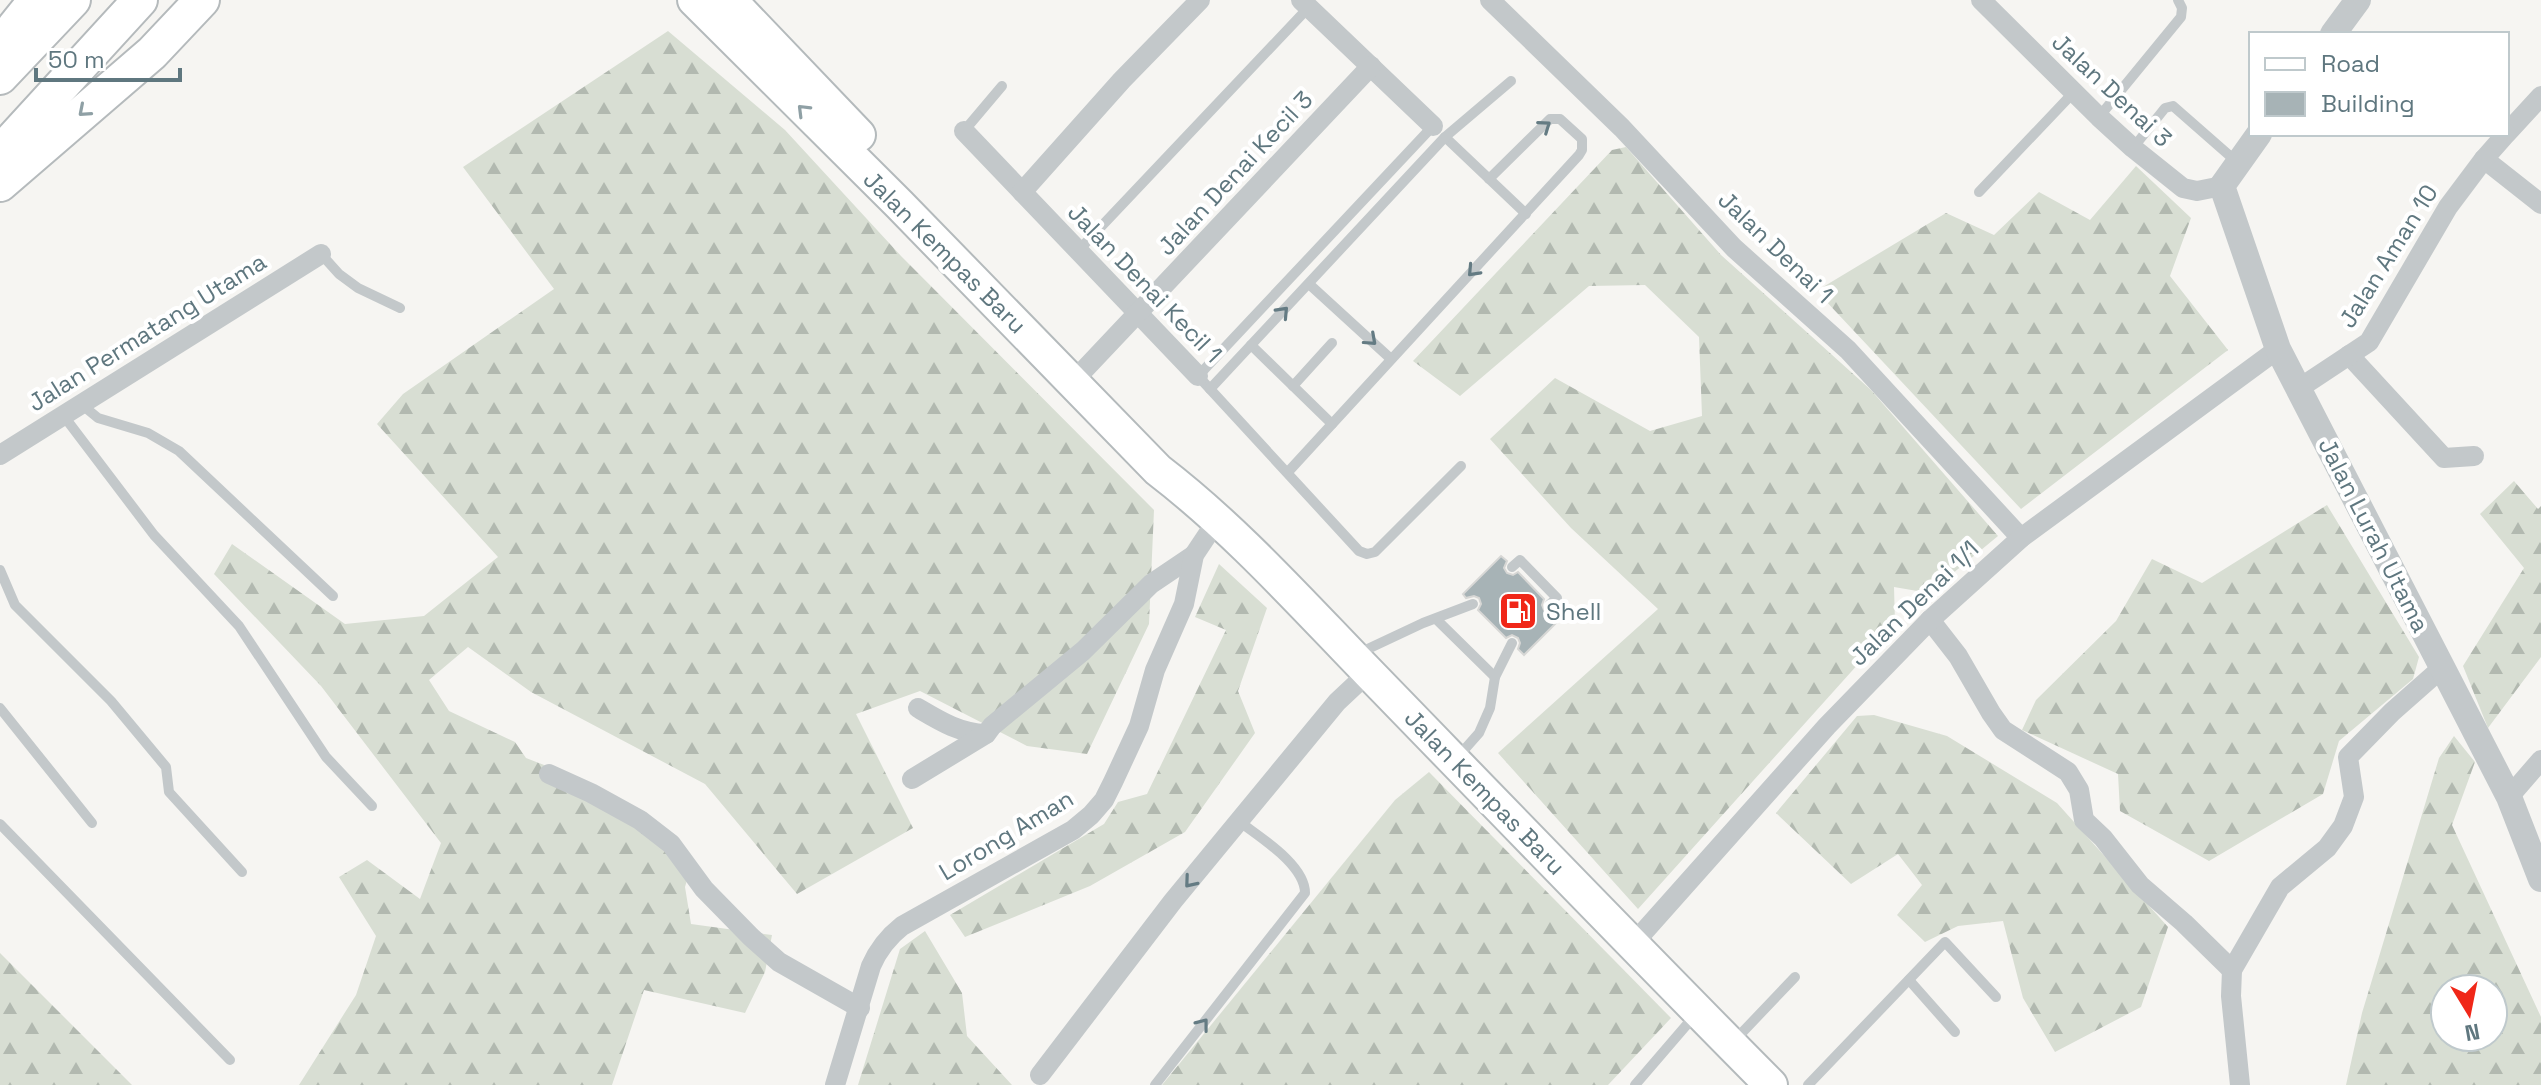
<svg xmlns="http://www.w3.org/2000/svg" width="2541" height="1085" viewBox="0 0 2541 1085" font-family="'Space Grotesk',sans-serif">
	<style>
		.forest { fill: url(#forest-firs); fill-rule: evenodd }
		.building { fill: #a7b3b6; stroke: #d7d7d5; stroke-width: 2 }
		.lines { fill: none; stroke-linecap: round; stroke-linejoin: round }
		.primary-casing { stroke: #b4babc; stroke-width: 36 }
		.trunk-casing { stroke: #b5babc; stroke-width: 38 }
		.service { stroke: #c3c8ca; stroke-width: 10 }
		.minor { stroke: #c3c8ca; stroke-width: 20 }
		.tertiary { stroke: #c3c8ca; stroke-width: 26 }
		.primary { stroke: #fff; stroke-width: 32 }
		.trunk { stroke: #fff; stroke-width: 34 }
		.oneway { stroke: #8fa0a5 }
		.oneway2 { stroke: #647b83 }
		.labels { text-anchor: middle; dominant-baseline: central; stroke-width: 8; stroke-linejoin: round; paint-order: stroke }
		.street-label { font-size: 24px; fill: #5f777f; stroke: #fff }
		.poi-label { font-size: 24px; fill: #5f777f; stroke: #fff; text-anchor: start }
	</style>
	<defs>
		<pattern id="forest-firs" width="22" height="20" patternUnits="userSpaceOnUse" patternTransform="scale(2)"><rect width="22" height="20" fill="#d8ded3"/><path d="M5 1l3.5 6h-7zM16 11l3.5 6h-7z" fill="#b2b9b0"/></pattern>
	</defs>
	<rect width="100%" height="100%" fill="#f6f5f2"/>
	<g class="forest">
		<polygon points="668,31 785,130 901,256 1154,510 1149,624 1087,754 1027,746 920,691 856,714 913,828 797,894 705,784 531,692 468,647 429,680 449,711 515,742 526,758 570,775 692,863 685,887 691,924 772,935 765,972 745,1013 644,990 612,1085 299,1085 356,995 376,936 339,877 367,860 420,899 441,843 321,686 214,574 232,544 345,624 424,616 498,557 377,424 403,394 554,289 463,167"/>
		<polygon points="1626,147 1721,255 1871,390 1998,536 1929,593 1894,587 1895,623 1638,909 1498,753 1658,609 1571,528 1490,439 1555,378 1650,431 1702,416 1699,337 1645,285 1589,286 1460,396 1413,361 1612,150"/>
		<polygon points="2136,166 2191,218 2170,276 2228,350 2021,509 1823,298 1823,287 1946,213 1994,235 2039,192 2090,220"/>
		<polygon points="2514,481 2538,509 2541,506 2541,657 2488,728 2463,666 2524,568 2480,514"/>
		<polygon points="2327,505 2419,657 2413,679 2339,741 2323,794 2209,861 2120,811 2118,774 2022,730 2036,700 2116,621 2152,559 2202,583"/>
		<polygon points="1219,564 1267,608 1238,691 1255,733 1185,832 1090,886 965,937 950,915 1104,824 1118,802 1147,794 1226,630 1195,617"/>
		<polygon points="1874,715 1947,736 2057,803 2168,927 2141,1007 2055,1052 2023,998 2003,921 1958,926 1925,942 1897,915 1922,885 1898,854 1851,884 1776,813 1857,716"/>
		<path d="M 2454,736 L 2475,762 L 2452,825 L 2541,1017 L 2541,1085 L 2346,1085 L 2362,1013 L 2439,758 ZM 2445,989 L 2493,989 L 2493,1037 L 2445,1037 Z"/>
		<polygon points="1429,772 1671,1018 1608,1085 1162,1085 1395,800"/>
		<polygon points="925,931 962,993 967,1036 1012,1085 858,1085 900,949"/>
		<polygon points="0,953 132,1085 0,1085"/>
	</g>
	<polygon class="building" points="1501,556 1507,561 1504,568 1507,573 1513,575 1518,572 1544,599 1542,605 1544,610 1551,612 1555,610 1562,617 1524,655 1518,649 1520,643 1518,638 1512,635 1506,638 1478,610 1481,604 1479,598 1474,596 1466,598 1463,594"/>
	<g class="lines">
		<defs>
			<g id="primary">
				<path d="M 694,0 L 899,204 L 1158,470 C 1235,529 1301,603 1368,672 C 1502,810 1635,948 1771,1085"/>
				<polyline points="730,0 859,135"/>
			</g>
			<g id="trunk">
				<polyline points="0,45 36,0"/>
				<polyline points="0,77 73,0"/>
				<polyline points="0,153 140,0"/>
				<polyline points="0,184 152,53 202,0"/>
			</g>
		</defs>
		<use href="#primary" class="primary-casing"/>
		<use href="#trunk" class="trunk-casing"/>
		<g class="service">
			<polyline points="2099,117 2181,17 2182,8 2178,0"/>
			<polyline points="1433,126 1198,376 1359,551 1367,554 1375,552 1461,466"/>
			<polyline points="964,131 1002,86"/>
			<polyline points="1445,137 1526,214"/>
			<polyline points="2133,148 2165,108 2173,106 2238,163"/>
			<polyline points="1979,192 2073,93"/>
			<polyline points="1078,251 1309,7"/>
			<polyline points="321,254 339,274 358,288 400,308"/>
			<polyline points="1309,284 1391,359"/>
			<polyline points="1251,345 1332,424"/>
			<polyline points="1293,386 1332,343"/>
			<polyline points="1210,389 1445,137 1511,81"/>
			<polyline points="81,404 98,418 148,433 179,451 333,596"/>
			<polyline points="63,415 154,535 239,626 326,757 372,806"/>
			<polyline points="1288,472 1579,155 1582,150 1582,139 1560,119 1550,119 1489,179"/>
			<polyline points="1512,567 1520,560 1557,598 1550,604"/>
			<polyline points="0,570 15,605 111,701 166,767 169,792 242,872"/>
			<polyline points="1436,619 1495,677"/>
			<polyline points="1357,654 1423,623 1473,604"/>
			<polyline points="0,708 92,823"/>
			<polyline points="1456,759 1479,733 1490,708 1495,677 1512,643"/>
			<polyline points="0,824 230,1060"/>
			<polyline points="1909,980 1955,1032"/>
			<polyline points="1735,1040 1795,977"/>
			<path d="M 1155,1085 L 1305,893 C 1305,865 1261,838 1240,822"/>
			<polyline points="1635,1085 1696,1014"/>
			<polyline points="1808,1085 1945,942 1996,997"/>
		</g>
		<g class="minor">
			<polyline points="1301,0 1433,126"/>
			<polyline points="1490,0 1622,128 1734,248 1848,350 2021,538"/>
			<polyline points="1981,0 2099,117 2133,148 2183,188 2197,191 2222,186"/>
			<polyline points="964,131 1198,376"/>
			<polyline points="2507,133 2541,96"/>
			<polyline points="2484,159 2541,204"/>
			<polyline points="1022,192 1122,80 1200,0"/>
			<polyline points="2349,355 2444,458 2474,456"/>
			<polyline points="1082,372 1371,66"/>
			<polyline points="2298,389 2369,342 2448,207 2484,159 2506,134"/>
			<polyline points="0,455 321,254"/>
			<polyline points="1930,620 1958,656 1991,713 2003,730 2068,772 2079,790 2084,820 2103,838 2140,885 2184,923 2232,970"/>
			<path d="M 918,708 C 940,721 959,733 986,734"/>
			<polyline points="549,774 591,793 640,820 671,844 704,889 751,937 779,962 860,1008"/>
			<polyline points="912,779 986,734 992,726 1083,651 1151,584 1194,555"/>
			<polyline points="2509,797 2541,760"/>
			<polyline points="1632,945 1827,726 1930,620 2021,538 2278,349"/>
			<polyline points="1040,1075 1173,901 1337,702 1369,672"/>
			<path d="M 835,1085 L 871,966 C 878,950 888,937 902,926 L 1073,830 L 1091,815 L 1104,800 L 1113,782 L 1139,726 L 1155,670 L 1184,604 L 1194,555 L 1218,519"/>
			<polyline points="2240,1085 2231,996 2232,970 2280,887 2327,848 2343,826 2354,797 2348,757 2392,712 2443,667"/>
		</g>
		<g class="tertiary">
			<polyline points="2333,34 2358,0"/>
			<polyline points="2259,134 2222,186 2278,349 2509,797 2541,879"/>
		</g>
		<use href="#primary" class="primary"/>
		<use href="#trunk" class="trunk"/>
	</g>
	<defs><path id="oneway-chevron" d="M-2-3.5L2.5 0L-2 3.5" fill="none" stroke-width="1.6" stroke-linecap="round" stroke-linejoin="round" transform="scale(2)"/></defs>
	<g class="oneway">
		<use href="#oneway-chevron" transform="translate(803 110) rotate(-135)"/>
		<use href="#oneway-chevron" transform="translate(84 111) rotate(139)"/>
	</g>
	<g class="oneway2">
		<use href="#oneway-chevron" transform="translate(1545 126) rotate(-35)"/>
		<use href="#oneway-chevron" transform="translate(1473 271) rotate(133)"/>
		<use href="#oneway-chevron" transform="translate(1283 312) rotate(-47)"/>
		<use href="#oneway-chevron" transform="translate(1371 340) rotate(42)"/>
		<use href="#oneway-chevron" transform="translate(1190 882) rotate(130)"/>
		<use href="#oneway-chevron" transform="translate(1203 1024) rotate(-52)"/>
	</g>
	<defs>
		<symbol id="fuel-square" viewBox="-11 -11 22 22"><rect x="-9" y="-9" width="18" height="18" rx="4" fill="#f02718" stroke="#fff"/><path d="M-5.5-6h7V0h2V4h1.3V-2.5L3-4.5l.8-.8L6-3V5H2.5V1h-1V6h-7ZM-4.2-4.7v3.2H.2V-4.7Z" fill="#fff"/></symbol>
	</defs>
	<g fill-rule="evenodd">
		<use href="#fuel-square" x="1496" y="589" width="44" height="44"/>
	</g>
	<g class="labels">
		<g class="street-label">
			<text transform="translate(2112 90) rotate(43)">Jalan Denai 3</text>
			<text transform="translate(1235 173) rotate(-47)">Jalan Denai Kecil 3</text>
			<text transform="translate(1776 247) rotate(44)">Jalan Denai 1</text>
			<text transform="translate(945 252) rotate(45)">Jalan Kempas Baru</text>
			<text transform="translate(2388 256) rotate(-58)">Jalan Aman 10</text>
			<text transform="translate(1145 283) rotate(46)">Jalan Denai Kecil 1</text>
			<text transform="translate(147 332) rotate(-32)">Jalan Permatang Utama</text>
			<text transform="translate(2374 535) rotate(63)">Jalan Lurah Utama</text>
			<text transform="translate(1914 603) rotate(-44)">Jalan Denai 1/1</text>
			<text transform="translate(1485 792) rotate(46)">Jalan Kempas Baru</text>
			<text transform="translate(1006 835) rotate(-31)">Lorong Aman</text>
		</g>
		<g class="poi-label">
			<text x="1546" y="611">Shell</text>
		</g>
	</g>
	<rect x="2249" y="32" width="260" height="104" fill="#ffffff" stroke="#bfc9cc" stroke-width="2"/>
	<rect x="2265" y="58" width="40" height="12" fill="#ffffff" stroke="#bfc9cc" stroke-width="2"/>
	<text x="2321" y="72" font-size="24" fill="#5f777f">Road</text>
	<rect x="2265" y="92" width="40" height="24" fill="#a7b3b6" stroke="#bfc9cc" stroke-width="2"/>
	<text x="2321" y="112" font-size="24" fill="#5f777f">Building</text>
	<g transform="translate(2469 1013) rotate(170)"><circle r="38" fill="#ffffff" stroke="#bfc9cc" stroke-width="2"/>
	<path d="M0-6L14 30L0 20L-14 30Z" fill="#f02718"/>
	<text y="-12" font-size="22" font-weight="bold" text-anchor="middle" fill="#5f777f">N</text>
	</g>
	<path d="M36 68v12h144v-12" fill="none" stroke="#5f777f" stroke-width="4"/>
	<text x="48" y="68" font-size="24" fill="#5f777f" stroke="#ffffff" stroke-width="6" paint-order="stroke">50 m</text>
</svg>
